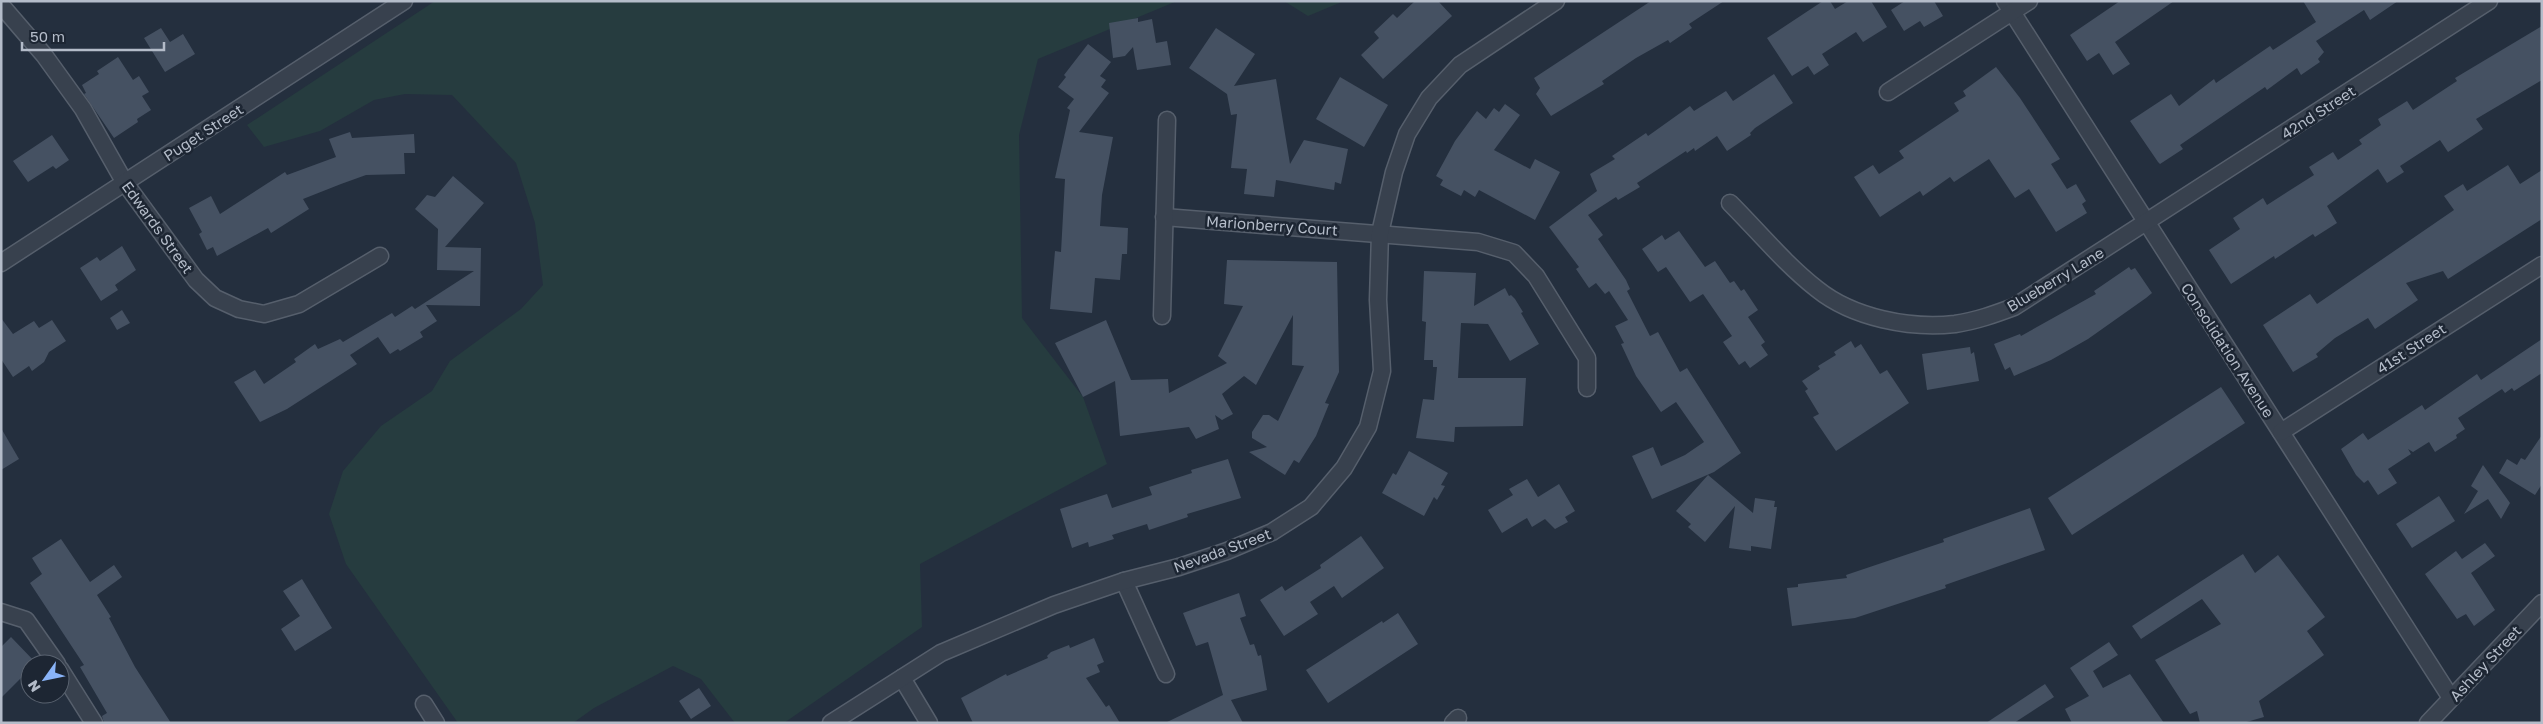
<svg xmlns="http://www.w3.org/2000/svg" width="2543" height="724" viewBox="0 0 2543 724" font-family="'Golos Text',sans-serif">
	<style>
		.green { fill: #263c3f }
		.building { fill: #455162 }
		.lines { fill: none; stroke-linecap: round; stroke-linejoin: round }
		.street-casing { stroke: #565f6c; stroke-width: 19 }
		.street { stroke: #38414e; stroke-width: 16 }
		.labels { text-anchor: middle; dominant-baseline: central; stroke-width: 5; stroke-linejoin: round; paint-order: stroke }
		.street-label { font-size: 15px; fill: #b4bcc9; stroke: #1d2633 }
	</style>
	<rect width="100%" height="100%" fill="#242f3e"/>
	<g class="green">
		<polygon points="435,1 1177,1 1038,59 1019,135 1022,318 1083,397 1107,464 920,564 922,627 784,723 735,723 701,679 673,666 594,708 573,723 458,723 346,564 329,514 343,471 381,426 432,391 450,361 521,309 543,285 535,223 516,163 452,95 405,94 374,100 320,131 264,147 247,125"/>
		<polygon points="1284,1 1344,1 1308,16"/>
	</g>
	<g class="building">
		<polygon points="1415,1 1438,1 1452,16 1383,79 1361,55 1379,38 1374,32 1393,14 1397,18"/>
		<polygon points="1651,1 1724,1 1689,24 1692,28 1670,43 1668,40 1636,58 1602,81 1604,84 1551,116 1536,94 1540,88 1534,78"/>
		<polygon points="1823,1 1830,1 1835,9 1848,1 1871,1 1887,27 1863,42 1856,32 1822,54 1829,65 1814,75 1808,66 1792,76 1767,38"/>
		<polygon points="1905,1 1934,1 1943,16 1924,27 1920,21 1904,31 1891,10"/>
		<polygon points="2120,1 2174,1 2115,42 2130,64 2113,75 2099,53 2087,61 2070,35"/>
		<polygon points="2303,1 2398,1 2370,20 2364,10 2316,41 2324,52 2318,59 2320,62 2301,75 2297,68 2267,90 2265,87 2180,145 2183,149 2160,164 2158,162 2130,121 2171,94 2179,106 2214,79 2216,83 2270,46 2273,50 2316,22"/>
		<polygon points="1138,18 1138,22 1152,19 1156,43 1167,41 1171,65 1137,70 1133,47 1125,56 1113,58 1109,23"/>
		<polygon points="2542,26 2542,80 2476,119 2483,129 2448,152 2440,140 2400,166 2404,172 2387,183 2378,169 2327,206 2337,223 2315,237 2313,234 2275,259 2274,256 2231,284 2209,250 2240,229 2233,218 2263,198 2267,205 2314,175 2309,167 2333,152 2338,160 2362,144 2359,140 2381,125 2378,119 2407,101 2413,110 2457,81 2455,78"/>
		<polygon points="161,28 170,42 183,34 195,54 165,72 144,38"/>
		<polygon points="1216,28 1255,54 1234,86 1276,79 1290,164 1304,140 1348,149 1341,184 1335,182 1334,190 1276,180 1274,197 1244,194 1247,169 1231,168 1237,114 1231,115 1227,94 1189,68"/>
		<polygon points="1088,44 1111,62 1100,76 1106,80 1101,87 1109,93 1079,132 1113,137 1102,195 1100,226 1128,228 1127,254 1122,254 1120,280 1095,278 1092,313 1050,309 1055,251 1061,252 1065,179 1055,178 1070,110 1067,108 1074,99 1058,87 1066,77 1064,75"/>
		<polygon points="118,57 133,80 139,76 149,92 142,96 151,110 137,119 138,122 114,138 84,94 86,93 82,85 99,74 97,71"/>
		<polygon points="1996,67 2020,98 2060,159 2051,164 2067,189 2076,184 2086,201 2082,204 2087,213 2056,232 2029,189 2015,198 1989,159 1954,182 1950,177 1923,196 1920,191 1880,217 1854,177 1873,165 1879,174 1904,158 1899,151 1959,111 1954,103 1966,96 1963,91"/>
		<polygon points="1774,74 1793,103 1755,128 1750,133 1751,135 1727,151 1717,136 1695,151 1694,148 1687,153 1686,151 1637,183 1640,187 1618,200 1616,197 1588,215 1603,235 1598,239 1626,280 1630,289 1627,291 1650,336 1658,332 1680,372 1687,368 1741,453 1714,472 1652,499 1632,456 1653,447 1661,466 1685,455 1704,442 1676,402 1661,412 1636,376 1621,344 1624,343 1615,326 1628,320 1609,291 1605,294 1596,283 1589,288 1576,269 1579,267 1549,227 1597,191 1590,174 1615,159 1612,156 1646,133 1648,136 1690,106 1694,111 1726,91 1733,101"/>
		<polygon points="1340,77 1388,105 1364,147 1316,119"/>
		<polygon points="1505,104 1520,115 1494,150 1530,169 1535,159 1560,172 1535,220 1479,190 1475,197 1464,190 1461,196 1440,185 1443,180 1436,176 1455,141 1477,111 1486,119 1494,108 1499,112"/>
		<polygon points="350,132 352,138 414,134 415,153 404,153 405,174 366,175 341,184 303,199 309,209 271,233 268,228 217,256 213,247 207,250 199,234 202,232 189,208 211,196 220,214 285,172 287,175 336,157 329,139"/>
		<polygon points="52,135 69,160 56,169 53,166 28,182 13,161"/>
		<polygon points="2508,165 2520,184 2542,170 2542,219 2448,279 2443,271 2406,283 2418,300 2375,329 2368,318 2335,338 2316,354 2318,357 2293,372 2263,325 2310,294 2317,304 2454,210 2444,196 2463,184 2467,191"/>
		<polygon points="453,176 484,203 445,247 481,248 480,306 426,305 437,321 420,332 423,337 400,351 398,349 390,354 378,337 350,355 357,364 287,409 260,422 234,382 255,370 264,384 296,362 294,359 315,344 318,349 340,339 343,342 392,313 395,317 412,306 415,309 474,271 437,270 438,229 415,209 427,195 435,197"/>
		<polygon points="1679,231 1705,267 1715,261 1730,283 1734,281 1741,291 1744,289 1758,310 1748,317 1765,342 1761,345 1768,355 1750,368 1745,361 1739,365 1723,342 1732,336 1703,294 1690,302 1666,267 1658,272 1642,249 1662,235 1665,240"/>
		<polygon points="122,246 136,270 115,285 118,290 101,301 80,268 97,257 100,261"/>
		<polygon points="1227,260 1337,262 1339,372 1325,403 1329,404 1316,436 1299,463 1294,460 1285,475 1249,452 1267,447 1252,438 1252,432 1263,415 1269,415 1278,421 1304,366 1292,365 1293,315 1256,385 1244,376 1222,394 1233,414 1222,420 1215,415 1219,429 1196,439 1189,427 1120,436 1115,381 1083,397 1055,343 1106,320 1131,380 1168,379 1169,393 1227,363 1218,356 1243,306 1224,304"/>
		<polygon points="2129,267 2131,270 2135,268 2152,293 2146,298 2088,339 2051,360 2014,376 2010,367 2005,370 1994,344 2020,334 2021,336 2062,313 2096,294 2094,291"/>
		<polygon points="1424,271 1476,273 1474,306 1505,288 1509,296 1511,295 1515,299 1523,312 1521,313 1539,344 1510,361 1488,324 1461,323 1458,378 1526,378 1523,426 1455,427 1454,442 1416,438 1423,399 1434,400 1437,367 1433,367 1433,360 1424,360 1426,322 1422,321"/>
		<polygon points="122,310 130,323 117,330 110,318"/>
		<polygon points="1,318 13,334 34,321 39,328 52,320 66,341 49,352 44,362 32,371 29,366 13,377 1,359"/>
		<polygon points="2542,339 2542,373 2514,391 2512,388 2505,393 2502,389 2458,418 2465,429 2456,435 2457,438 2435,452 2429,442 2413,452 2408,449 2411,454 2388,469 2397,483 2378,495 2368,480 2364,483 2356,475 2341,449 2348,444 2363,433 2368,440 2422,405 2425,410 2477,374 2481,380"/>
		<polygon points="1851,341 1855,348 1861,344 1880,374 1887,370 1909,403 1836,451 1813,417 1819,414 1805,391 1808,389 1802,381 1820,369 1818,366 1836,355 1834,352"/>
		<polygon points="1970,347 1971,354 1974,352 1979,381 1927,390 1922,354"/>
		<polygon points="2221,387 2245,423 2072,535 2048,498"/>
		<polygon points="1,428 19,459 1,470"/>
		<polygon points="2542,435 2542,484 2535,495 2499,473 2507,459 2517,465 2521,458 2525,460"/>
		<polygon points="1409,451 1448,473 1441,485 1445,486 1437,500 1434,497 1424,516 1382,493 1393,473 1396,475"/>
		<polygon points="1228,459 1241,498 1187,514 1188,517 1149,530 1147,524 1112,535 1114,539 1089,547 1088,542 1072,548 1060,509 1107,494 1112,508 1152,495 1149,487 1192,473 1191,470"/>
		<polygon points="2483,465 2510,503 2501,519 2488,499 2464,514 2478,491 2471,486"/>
		<polygon points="1708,475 1753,513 1755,498 1775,501 1774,507 1777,507 1771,549 1751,546 1751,551 1729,548 1735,506 1705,542 1688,527 1691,524 1676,511"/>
		<polygon points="1527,479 1538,497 1559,484 1575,511 1565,517 1568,522 1555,529 1545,519 1532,527 1527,518 1502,533 1488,510 1513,495 1509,489"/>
		<polygon points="2439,496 2455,521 2412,548 2396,524"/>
		<polygon points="2030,508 2045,550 1945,585 1946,588 1855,618 1792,626 1787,588 1798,587 1798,584 1847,578 1846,575 1944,542 1943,539"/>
		<polygon points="1361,536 1384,568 1342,598 1334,586 1310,602 1318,614 1284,636 1260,600 1282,586 1285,591 1321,568 1320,565"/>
		<polygon points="61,539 90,582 114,565 122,577 97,595 111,617 109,618 135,667 171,723 104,723 102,716 107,713 80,667 84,665 30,583 42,574 32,558"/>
		<polygon points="2485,543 2495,556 2471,573 2495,610 2474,626 2466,614 2457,619 2425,574 2456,551 2462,559"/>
		<polygon points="2243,554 2255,573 2278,555 2325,617 2307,631 2324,655 2259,701 2264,717 2243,723 2200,723 2197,711 2190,714 2155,660 2221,624 2202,599 2141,639 2132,626"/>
		<polygon points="302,579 332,628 295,651 281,629 300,616 283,591"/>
		<polygon points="1239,593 1246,616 1240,618 1250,645 1254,644 1258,656 1261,655 1267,690 1231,700 1243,723 1165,723 1223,695 1208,642 1196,646 1183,613"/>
		<polygon points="1398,613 1418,644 1328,703 1306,670 1382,621 1383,623"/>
		<polygon points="11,637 36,663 30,664 30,669 1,698 1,647"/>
		<polygon points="1094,638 1104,662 1097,665 1100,672 1086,678 1106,707 1109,705 1120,723 973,723 961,698 1006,674 1007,676 1048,658 1047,656 1051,652 1069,645 1070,648"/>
		<polygon points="2109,642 2118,655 2093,671 2103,688 2130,674 2164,723 2072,723 2065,709 2089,696 2070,668"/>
		<polygon points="2045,684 2054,697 2014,723 1986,723"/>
		<polygon points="699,688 711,706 691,719 679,701"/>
	</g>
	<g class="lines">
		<defs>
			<g id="street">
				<polyline points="2005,1 2451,698"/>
				<polyline points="1,5 44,55 83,109 125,183 196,280 215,298 239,309 264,314 299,304 380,256"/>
				<polyline points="1888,92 2029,1"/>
				<path d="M 1730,203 C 1758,231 1785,264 1817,289 C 1853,318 1910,329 1955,324 C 1976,321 1995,314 2014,307 L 2489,1"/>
				<polyline points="1164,217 1478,242 1514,253 1536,276 1587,358 1587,388"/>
				<polyline points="1,263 404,1"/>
				<polyline points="1162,316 1167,120"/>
				<polyline points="2281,432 2542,265"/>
				<polyline points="1124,581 1166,674"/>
				<polyline points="1,612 26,620 57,664"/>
				<polyline points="60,669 94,723"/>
				<polyline points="902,678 929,723"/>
				<polyline points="424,704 436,723"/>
				<polyline points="831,723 941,653 1054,605 1124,581 1179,567 1227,551 1272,532 1311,507 1344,468 1368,427 1382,371 1378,300 1380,233 1394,172 1407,134 1429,98 1460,65 1556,1"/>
				<polyline points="1453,723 1458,718"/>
				<polyline points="2428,723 2542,603"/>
			</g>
		</defs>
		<use href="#street" class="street-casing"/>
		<use href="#street" class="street"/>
	</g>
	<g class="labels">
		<g class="street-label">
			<text transform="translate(2318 112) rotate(-33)">42nd Street</text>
			<text transform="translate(203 132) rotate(-33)">Puget Street</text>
			<text transform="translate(1272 225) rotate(4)">Marionberry Court</text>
			<text transform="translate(158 227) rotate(54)">Edwards Street</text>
			<text transform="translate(2055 279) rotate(-31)">Blueberry Lane</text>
			<text transform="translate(2411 348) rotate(-33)">41st Street</text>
			<text transform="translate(2228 350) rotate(57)">Consolidation Avenue</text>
			<text transform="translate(1222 550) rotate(-20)">Nevada Street</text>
			<text transform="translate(2485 663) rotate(-47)">Ashley Street</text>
		</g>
	</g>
	<rect width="2543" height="724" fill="none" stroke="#b4bcc9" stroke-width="5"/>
	<g transform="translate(45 679) rotate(237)"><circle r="24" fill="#1d2633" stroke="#59626f"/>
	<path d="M0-4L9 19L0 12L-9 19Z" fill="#8ab4f8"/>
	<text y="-8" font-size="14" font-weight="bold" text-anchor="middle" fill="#b4bcc9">N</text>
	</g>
	<path d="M22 42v8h142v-8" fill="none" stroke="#b4bcc9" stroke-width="2.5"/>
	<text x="30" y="42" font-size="15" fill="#b4bcc9" stroke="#1d2633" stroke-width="4" paint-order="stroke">50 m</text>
</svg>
